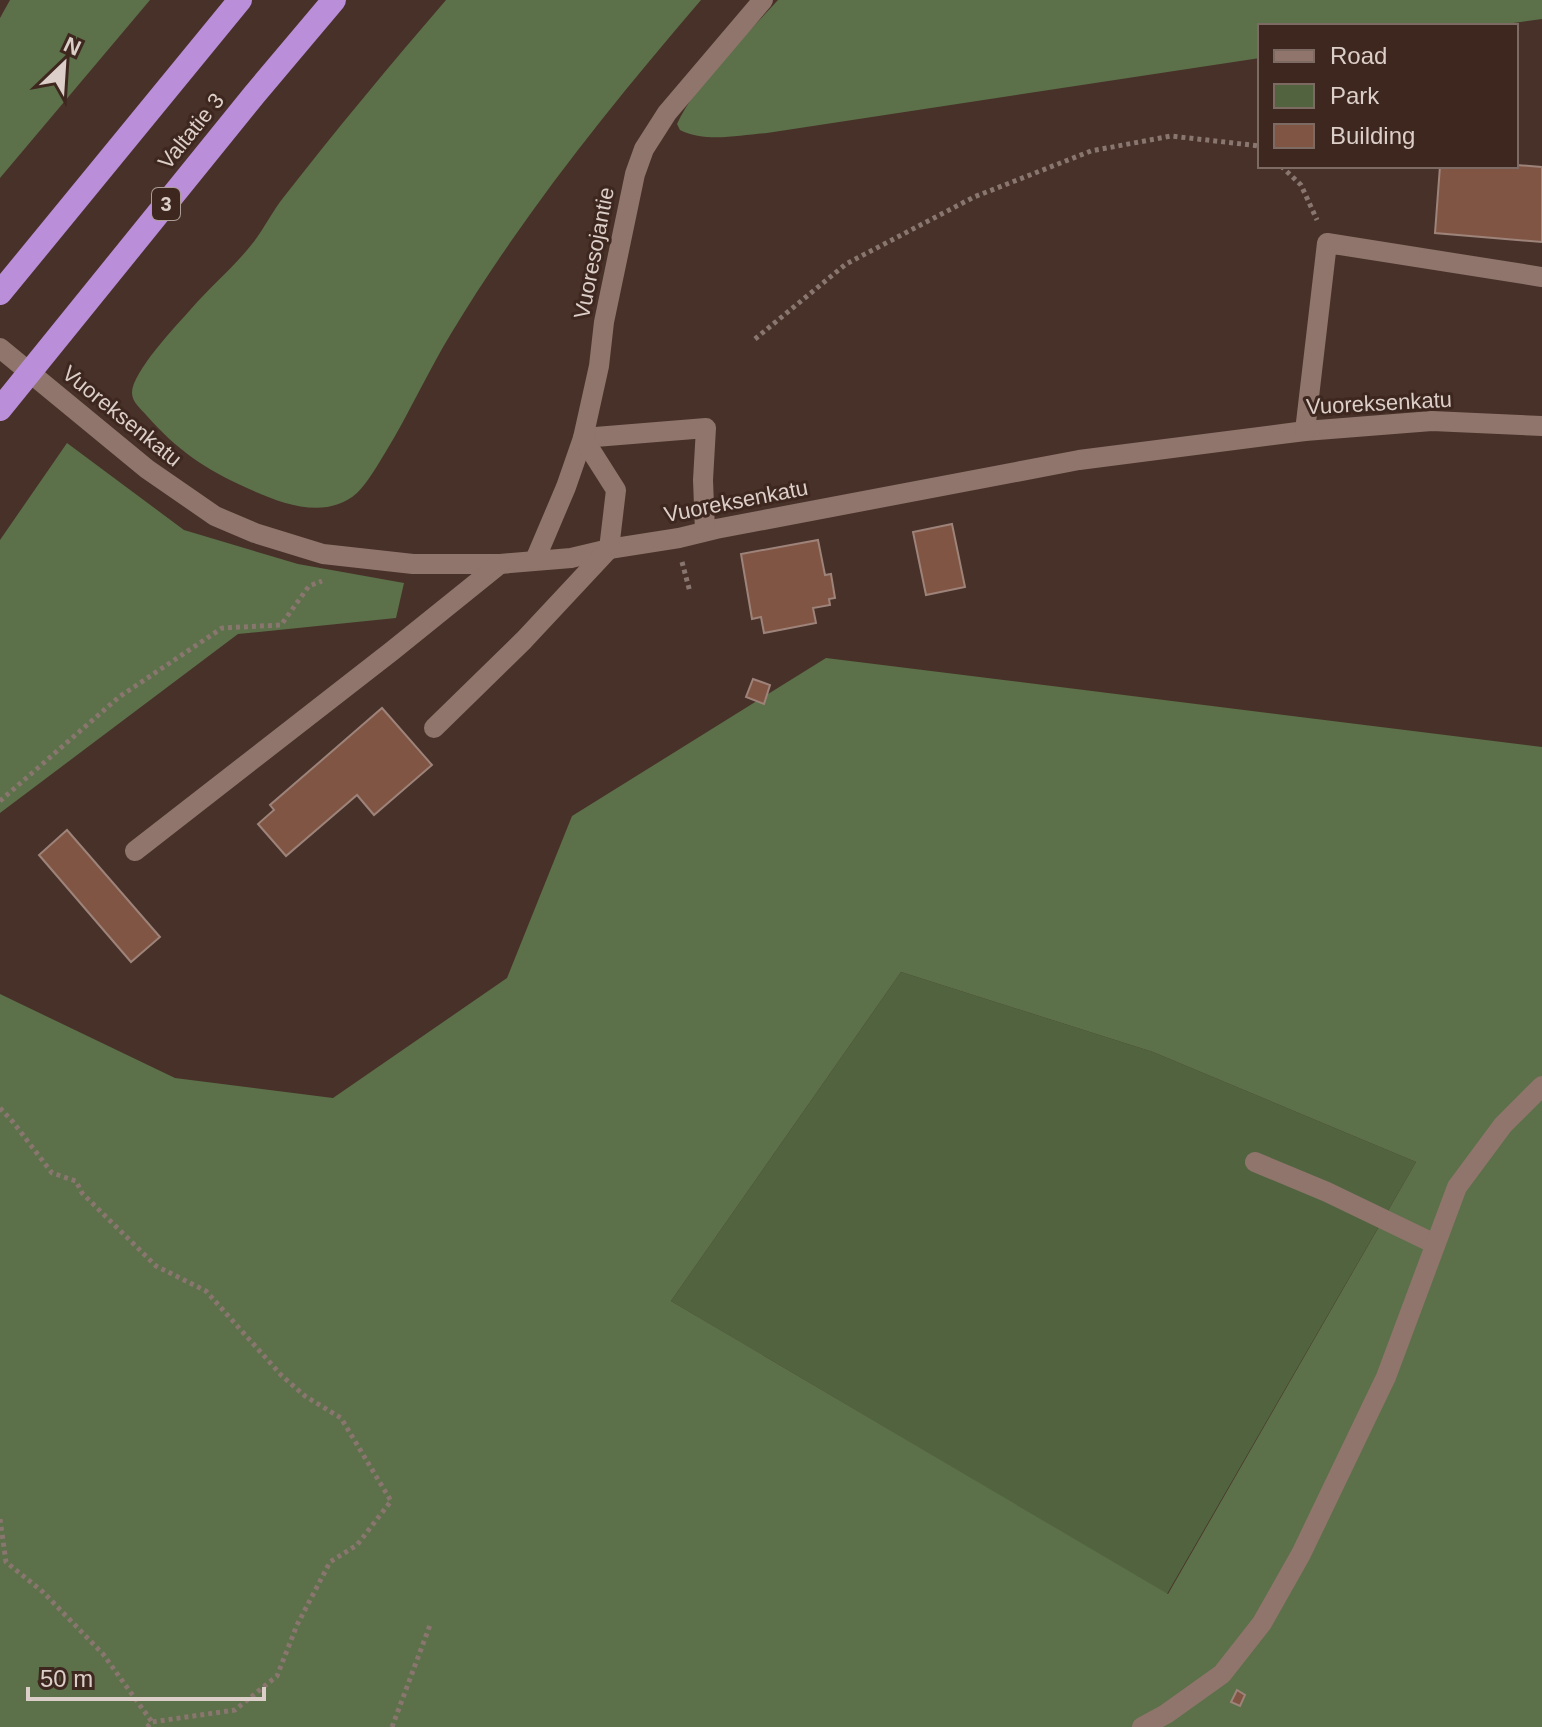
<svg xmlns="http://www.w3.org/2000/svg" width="1542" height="1727" viewBox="0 0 1542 1727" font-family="Helvetica,sans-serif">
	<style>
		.green { fill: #51643f }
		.forest { fill: #5c7049; fill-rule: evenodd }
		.building { fill: #815544; stroke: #9d8379; stroke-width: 2 }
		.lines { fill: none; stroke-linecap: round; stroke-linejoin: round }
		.path { stroke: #89766f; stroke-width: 5; stroke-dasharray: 4 4; stroke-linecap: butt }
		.minor { stroke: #8f756b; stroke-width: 20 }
		.highway { stroke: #ba8ed9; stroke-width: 24 }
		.labels { text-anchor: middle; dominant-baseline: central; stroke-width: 6; stroke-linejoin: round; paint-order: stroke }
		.shield { fill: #3d271f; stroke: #ac9c95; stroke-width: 2 }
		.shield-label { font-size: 20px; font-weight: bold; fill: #dccec8 }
		.street-label { font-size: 22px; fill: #dccec8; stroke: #3d271f }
	</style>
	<rect width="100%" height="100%" fill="#473129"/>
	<polygon class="green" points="901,972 1153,1052 1416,1162 1167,1594 671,1301"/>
	<g class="forest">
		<polygon points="10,0 150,0 0,178 0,18"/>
		<path d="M 446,0 L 701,0 C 611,105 524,213 452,332 C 428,371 409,414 385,453 C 377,466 368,482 357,493 C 326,521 280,503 247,488 C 206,470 176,449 147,416 C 141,409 132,402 132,393 C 132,372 176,326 191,309 C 210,287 234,267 252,244 C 264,229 272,212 283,198 C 336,130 390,65 446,0 Z"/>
		<path d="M 778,0 L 1542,0 L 1542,19 L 1492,26 L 1260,26 L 1260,58 L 767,133 C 739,135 706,143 680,130 L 677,124 C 699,78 744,38 778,0 Z"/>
		<polygon points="67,443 184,530 298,564 404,583 396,618 238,634 0,813 0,540"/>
		<path d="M 826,658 L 1542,747 L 1542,1727 L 0,1727 L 0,994 L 175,1078 L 333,1098 L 507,978 L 572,816 ZM 901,972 L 1153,1052 L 1416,1162 L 1168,1594 L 671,1301 Z"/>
	</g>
	<g class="building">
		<polygon points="1516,165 1542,167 1542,242 1435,233 1440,166"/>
		<polygon points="952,524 965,587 926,595 913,532"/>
		<polygon points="818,540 825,575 831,574 835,598 829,599 830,605 813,608 816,623 764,633 761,617 752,619 741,554"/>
		<polygon points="753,679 770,685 764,704 746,697"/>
		<polygon points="382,708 432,765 374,815 357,795 286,856 258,824 274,810 270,805"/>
		<polygon points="67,830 160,937 131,962 39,855"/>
		<polygon points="1237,1690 1245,1695 1240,1706 1231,1702"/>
	</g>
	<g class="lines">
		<g class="path">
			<polyline points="1281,166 1301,185 1317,220"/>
			<polyline points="755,339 846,264 974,197 1091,151 1171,136 1260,146"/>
			<polyline points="682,562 690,592"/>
			<polyline points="0,801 119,697 222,628 281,625 309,586 322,581"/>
			<polyline points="0,1108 13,1122 52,1173 76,1181 82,1193 156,1266 206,1291 282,1376 305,1396 341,1418 391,1501 357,1545 330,1562 297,1625 277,1676 235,1710 152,1722 147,1727"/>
			<polyline points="0,1519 6,1562 43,1592 103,1654 152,1722"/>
			<polyline points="392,1727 430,1625"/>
		</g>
		<g class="minor">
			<polyline points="0,348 147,469 215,516 255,533 323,554 413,564 500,564 571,558 609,549 679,538 716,529 1079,460 1305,431 1432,421 1542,426"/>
			<polyline points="1305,431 1327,243 1542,277"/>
			<polyline points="535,560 566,487 583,438 706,428 703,480 705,531"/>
			<polyline points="434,728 524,640 609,549 616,490 583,438 599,366 604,322 635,174 644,149 667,113 763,0"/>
			<polyline points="135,851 392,651 500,564"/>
			<polyline points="1255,1162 1327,1192 1435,1244"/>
			<polyline points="1142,1727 1166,1714 1222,1674 1262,1623 1301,1554 1386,1377 1457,1187 1503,1125 1542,1086"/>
		</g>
		<g class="highway">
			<polyline points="0,293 240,0"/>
			<polyline points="0,409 254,95 334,0"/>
		</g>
	</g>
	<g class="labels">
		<rect class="shield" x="152" y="188" width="28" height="32" rx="6"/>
		<g class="shield-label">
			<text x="166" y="204">3</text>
		</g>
		<g class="street-label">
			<text transform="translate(191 131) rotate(-51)">Valtatie 3</text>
			<text transform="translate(594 253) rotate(-79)">Vuoresojantie</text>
			<text transform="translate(1379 403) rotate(-3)">Vuoreksenkatu</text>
			<text transform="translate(122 416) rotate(39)">Vuoreksenkatu</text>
			<text transform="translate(736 501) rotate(-11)">Vuoreksenkatu</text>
		</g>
	</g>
	<rect x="1258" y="24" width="260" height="144" fill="#3d271f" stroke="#7d6a63" stroke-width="2"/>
	<rect x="1274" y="50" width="40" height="12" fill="#8f756b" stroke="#7d6a63" stroke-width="2"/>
	<text x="1330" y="64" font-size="24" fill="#dccec8">Road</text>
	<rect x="1274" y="84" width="40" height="24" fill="#51643f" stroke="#7d6a63" stroke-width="2"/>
	<text x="1330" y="104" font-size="24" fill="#dccec8">Park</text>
	<rect x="1274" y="124" width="40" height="24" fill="#815544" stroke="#7d6a63" stroke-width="2"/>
	<text x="1330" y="144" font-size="24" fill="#dccec8">Building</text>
	<g transform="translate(64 64) rotate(25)" stroke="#3d271f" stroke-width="6" paint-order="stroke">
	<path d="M0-6L14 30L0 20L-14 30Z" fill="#dccec8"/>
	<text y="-12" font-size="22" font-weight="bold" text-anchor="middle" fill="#dccec8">N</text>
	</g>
	<path d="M28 1687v12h236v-12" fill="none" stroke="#dccec8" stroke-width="4"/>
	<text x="40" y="1687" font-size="24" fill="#dccec8" stroke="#3d271f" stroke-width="6" paint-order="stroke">50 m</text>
</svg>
